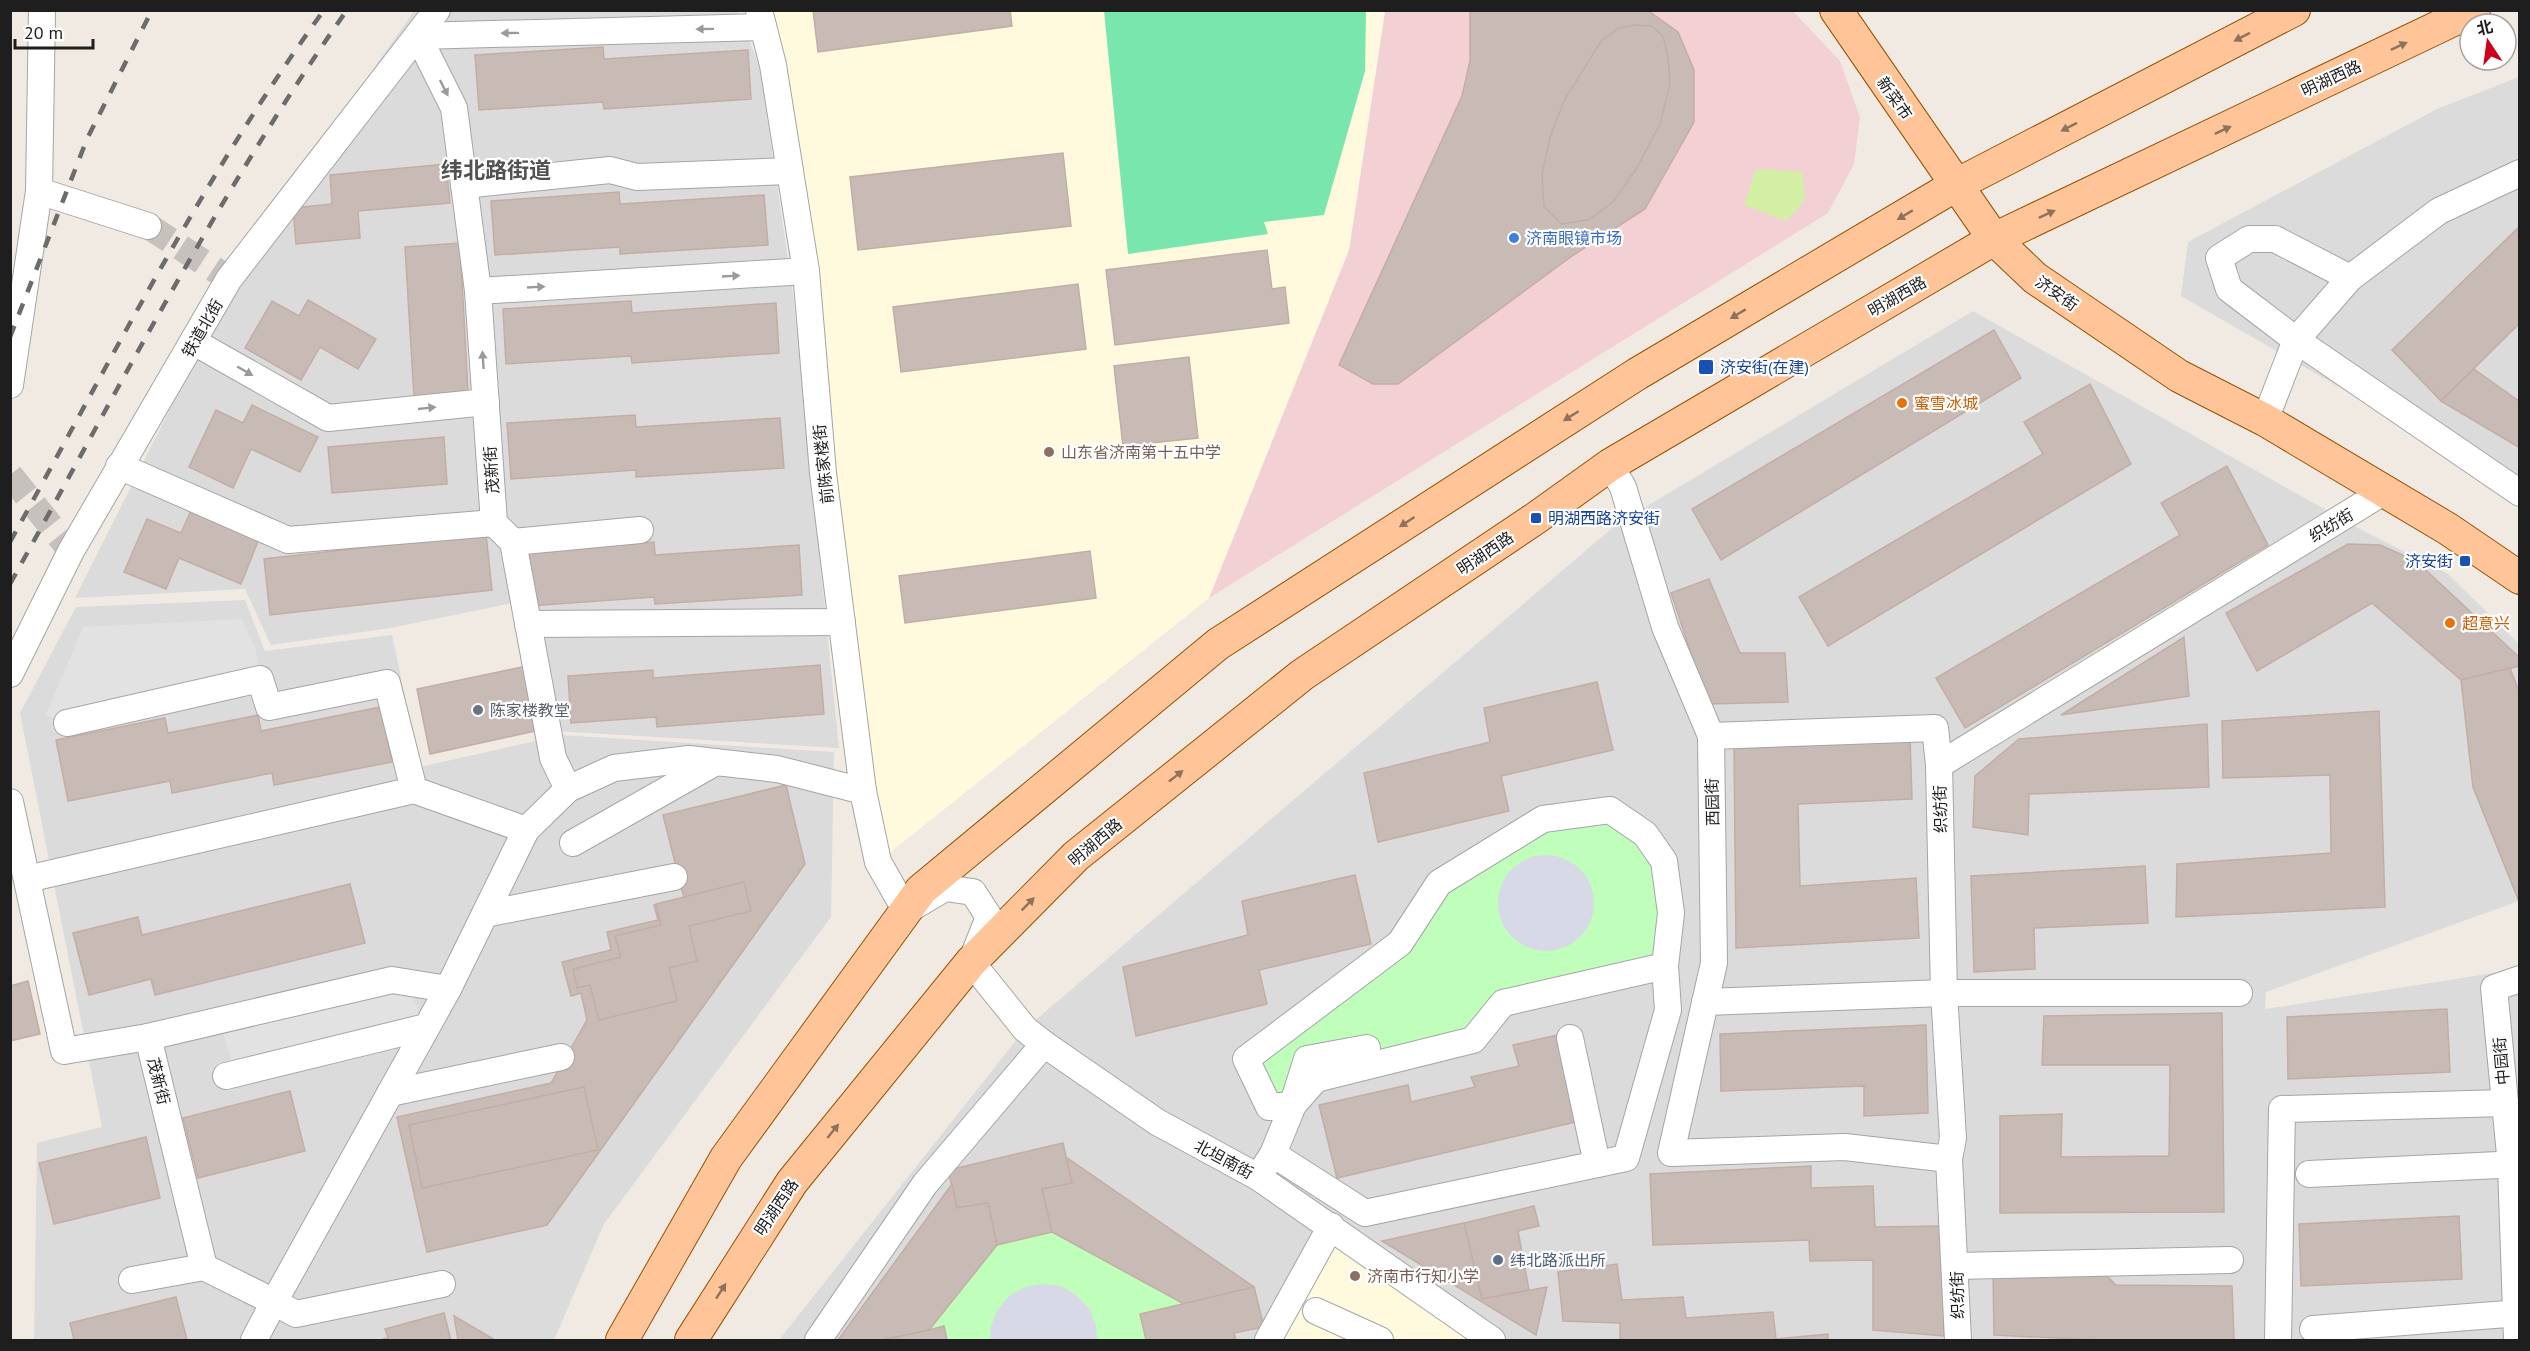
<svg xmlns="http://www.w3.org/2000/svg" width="2530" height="1351" viewBox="0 0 2530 1351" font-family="'PT Sans','Noto Sans SC',sans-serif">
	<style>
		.residential { fill: #dcdbdb }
		.commercial { fill: #f3d0d4 }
		.education { fill: #fffadd }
		.grass { fill: #d3efa4 }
		.park { fill: #bfffbb }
		.pitch { fill: #79e7ad }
		.parking { fill: #e2e2e2 }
		.plaza { fill: #d7d9e6 }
		.building { fill: #c8bbb6; stroke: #c3ada4; stroke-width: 1.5 }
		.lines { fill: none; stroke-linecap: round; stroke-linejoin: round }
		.minor-tunnel { stroke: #c6c1bc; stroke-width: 26; stroke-dasharray: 26 13; stroke-linecap: butt }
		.minor-casing { stroke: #a5a5a5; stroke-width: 28 }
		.major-casing { stroke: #985100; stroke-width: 34 }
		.minor { stroke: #fff; stroke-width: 26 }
		.major { stroke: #ffc599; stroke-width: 32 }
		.rail { stroke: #6c6c6c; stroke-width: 4.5; stroke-dasharray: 12 12; stroke-linecap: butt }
		.oneway { fill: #9a9a9a }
		.oneway2 { fill: #8e725c }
		.shop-dot { fill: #3f7fe0; stroke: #fff; stroke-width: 2 }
		.transit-dot { fill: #1a4fb4; stroke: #fff; stroke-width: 2 }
		.food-dot { fill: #e8710a; stroke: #fff; stroke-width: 2 }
		.education-dot { fill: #8d6e63; stroke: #fff; stroke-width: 2 }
		.worship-dot { fill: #6b7280; stroke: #fff; stroke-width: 2 }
		.service-dot { fill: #5c6f8a; stroke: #fff; stroke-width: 2 }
		.labels { text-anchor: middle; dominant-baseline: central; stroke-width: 4.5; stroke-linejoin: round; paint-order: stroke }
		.street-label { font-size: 16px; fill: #1e1e1e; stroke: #fff }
		.shop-label { font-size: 16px; fill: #366cbe; stroke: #fff; text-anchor: start }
		.transit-label { font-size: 16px; fill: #164399; stroke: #fff; text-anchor: start }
		.food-label { font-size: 16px; fill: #c56008; stroke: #fff; text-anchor: start }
		.education-label { font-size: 16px; fill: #785e54; stroke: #fff; text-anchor: start }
		.worship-label { font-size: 16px; fill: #5b616d; stroke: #fff; text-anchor: start }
		.service-label { font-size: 16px; fill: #4e5e75; stroke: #fff; text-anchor: start }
		.district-label { font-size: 22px; font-weight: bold; fill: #515151; stroke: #fff }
	</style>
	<rect width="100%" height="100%" fill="#f0eae3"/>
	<g class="residential">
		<polygon points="414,11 737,11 760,67 793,294 839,748 555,731 517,602 391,628 271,645 245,589 75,598 258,234"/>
		<polygon points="2519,77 2519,491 2181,296 2188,242 2437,109"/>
		<polygon points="1973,311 2356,527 2448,574 2519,644 2519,901 2266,992 2265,1009 2519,969 2519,1340 779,1340 1025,1029 1617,524"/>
		<polygon points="245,600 265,651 392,635 420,767 562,735 834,752 831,917 604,1224 554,1340 34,1340 37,1143 102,1127 20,713 76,607"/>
	</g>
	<polygon class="commercial" points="1385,11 1793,11 1840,61 1860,117 1854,164 1828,213 1209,598 1349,250"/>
	<g class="education">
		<polygon points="765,11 1385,11 1349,250 1209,598 878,862"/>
		<polygon points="1331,1226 1492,1340 1274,1340"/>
	</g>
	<polygon class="grass" points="1756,169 1802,172 1805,200 1786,221 1744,205"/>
	<g class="park">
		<polygon points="1610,810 1664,861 1665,966 1503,1003 1473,1040 1269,1107 1246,1059 1400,943 1439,883 1543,819"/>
		<polygon points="1052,1232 1184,1304 1140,1314 1146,1340 947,1340 944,1326 929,1330 997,1245"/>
	</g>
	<polygon class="pitch" points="1104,11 1366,11 1365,71 1324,215 1264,222 1268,234 1128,254"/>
	<g class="parking">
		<polygon points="242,619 256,650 260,679 67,723 46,715 83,627"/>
		<polygon points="392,980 413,996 418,1011 416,1030 235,1074 220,1021"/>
	</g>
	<g class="plaza">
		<circle cx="1546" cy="903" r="48"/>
		<polygon points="1042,1284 1061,1286 1076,1295 1089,1308 1096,1325 1097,1340 990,1340 991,1326 997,1310 1009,1296 1025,1287"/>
	</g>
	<g class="building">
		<polygon points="813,10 1010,10 1012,26 818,52"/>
		<polygon points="1470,10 1647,10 1678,32 1694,70 1694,122 1645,209 1572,256 1398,384 1373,384 1339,365 1462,96 1470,61"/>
		<polygon points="1635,25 1651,26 1663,36 1668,57 1670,85 1660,124 1636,169 1613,202 1588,220 1561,224 1544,207 1542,175 1550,137 1565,99 1601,41 1619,28"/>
		<polygon points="603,47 604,59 748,50 751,99 604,109 603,102 479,110 475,55"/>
		<polygon points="1063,153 1071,226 858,250 850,177"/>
		<polygon points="446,164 450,203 358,211 360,238 296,244 293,208 332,204 330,175"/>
		<polygon points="619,192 620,204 764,195 768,245 620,254 620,247 495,255 491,201"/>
		<polygon points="2520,226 2520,323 2441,401 2392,350"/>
		<polygon points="460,243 468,393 414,397 405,247"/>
		<polygon points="1267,250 1272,289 1285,287 1289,323 1115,345 1106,270"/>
		<polygon points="1078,284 1086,349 901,372 893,307"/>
		<polygon points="308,300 376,339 358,369 320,347 301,380 245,348 272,301 299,316"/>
		<polygon points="631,301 632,313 776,303 779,353 632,363 631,356 506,364 503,309"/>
		<polygon points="1994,330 2021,378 1721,560 1692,509"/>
		<polygon points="1189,357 1198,438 1123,446 1114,366"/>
		<polygon points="2474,369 2520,402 2520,448 2441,401"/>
		<polygon points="2090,384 2131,464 1828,646 1799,597 2043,454 2024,422"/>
		<polygon points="252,405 318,437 300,472 251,449 233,488 189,467 216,410 243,423"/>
		<polygon points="635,415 636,427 780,418 784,468 636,477 636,470 511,479 507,423"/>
		<polygon points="444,437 447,484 332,493 328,447"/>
		<polygon points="2227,466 2268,545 1965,728 1936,678 2180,535 2161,503"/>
		<polygon points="193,506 261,534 241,584 179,558 166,589 124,572 147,519 181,533"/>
		<polygon points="486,534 492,590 270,615 264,559"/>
		<polygon points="654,542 655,555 799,545 802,595 655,604 654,597 529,606 526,551"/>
		<polygon points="2348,544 2380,545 2416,561 2520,658 2520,666 2461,680 2372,603 2257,671 2226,613"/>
		<polygon points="1090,551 1096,598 905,623 899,576"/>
		<polygon points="1709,579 1740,653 1785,653 1788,702 1708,704 1671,593"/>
		<polygon points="2184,637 2189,696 2061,715"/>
		<polygon points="820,665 824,714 657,727 656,717 571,723 568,676 653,670 653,678"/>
		<polygon points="527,666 540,730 430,754 417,689"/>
		<polygon points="2510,668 2520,694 2520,904 2473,787 2461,680"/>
		<polygon points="1597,682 1613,750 1501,776 1509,811 1378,842 1364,773 1490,742 1484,708"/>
		<polygon points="381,707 392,762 274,785 272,773 172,793 170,781 68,801 56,740 165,718 168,733 258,715 261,731"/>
		<polygon points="2379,711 2385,907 2176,917 2177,864 2331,853 2330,775 2223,778 2222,721"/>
		<polygon points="2207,724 2209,787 2029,794 2028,835 1973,827 1975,776 2019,739"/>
		<polygon points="1910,736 1912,799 1798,804 1800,886 1916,878 1919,938 1736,948 1734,747"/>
		<polygon points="786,785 805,864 547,1225 427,1252 397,1117 551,1083 587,1020 581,993 571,996 562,962 611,950 607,932 658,920 654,905 684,898 663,815"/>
		<polygon points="2145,866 2148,923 2034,928 2035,969 1974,972 1971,876"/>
		<polygon points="1355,875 1371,944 1259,970 1267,1004 1136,1036 1123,967 1248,935 1242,901"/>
		<polygon points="744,882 751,911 689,926 697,961 669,968 677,1001 599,1020 590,985 577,988 573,969 621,957 615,936 661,925 656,904"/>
		<polygon points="350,884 365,943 155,995 151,979 89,995 73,933 138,917 142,935"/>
		<polygon points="28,981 40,1034 10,1041 10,986"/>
		<polygon points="2447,1009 2450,1072 2288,1079 2287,1017"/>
		<polygon points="2222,1013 2224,1212 2000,1213 2000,1116 2062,1114 2061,1157 2169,1156 2170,1065 2042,1065 2044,1016"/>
		<polygon points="1926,1025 1928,1113 1864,1116 1864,1086 1721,1091 1720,1034"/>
		<polygon points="1558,1035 1580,1121 1337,1178 1319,1105 1408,1085 1411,1102 1475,1087 1471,1077 1519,1066 1513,1045"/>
		<polygon points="584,1087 598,1150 422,1188 409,1125"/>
		<polygon points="290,1091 305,1151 198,1178 183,1118"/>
		<polygon points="146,1137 160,1198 54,1224 39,1163"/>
		<polygon points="1063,1143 1072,1183 1042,1189 1052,1232 997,1245 988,1203 957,1208 948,1170"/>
		<polygon points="1066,1157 1254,1287 1184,1304 1052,1232 1042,1189 1072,1183"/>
		<polygon points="1811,1166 1811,1188 1873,1186 1875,1227 1942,1226 1944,1336 1873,1330 1873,1260 1810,1261 1809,1240 1653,1245 1650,1174"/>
		<polygon points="952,1184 957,1208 988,1203 997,1245 929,1330 882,1340 838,1340"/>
		<polygon points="1534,1206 1539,1226 1518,1231 1529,1290 1482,1299 1464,1223"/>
		<polygon points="2459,1216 2462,1279 2301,1286 2299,1224"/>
		<polygon points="1464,1223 1482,1299 1547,1287 1536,1335 1382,1241"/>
		<polygon points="1617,1264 1622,1300 1683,1297 1686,1318 1773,1312 1776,1339 1828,1334 1828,1340 1620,1340 1620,1323 1563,1321 1558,1272"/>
		<polygon points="2103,1272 2116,1285 2232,1286 2234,1340 2099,1340 1994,1335 1993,1273"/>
		<polygon points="1254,1287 1264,1327 1234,1333 1236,1340 1146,1340 1140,1314"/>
		<polygon points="176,1297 187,1340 74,1340 70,1323"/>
		<polygon points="444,1313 451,1340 380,1340 388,1338 385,1329"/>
		<polygon points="454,1316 495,1340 458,1340"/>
		<polygon points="944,1326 947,1340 882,1340 929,1330"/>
	</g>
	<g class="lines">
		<g class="minor-tunnel">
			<polyline points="148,226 229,279"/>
			<polyline points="10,475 71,551"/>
		</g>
		<defs>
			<g id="minor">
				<polyline points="759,10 773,65 806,271 823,473 863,791 878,862 906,911 945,888 973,892 989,917 971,962 1025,1029 1044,1044 1157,1122 1258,1177 1492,1340"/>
				<polyline points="2520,173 2439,211 2350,278 2296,340 2520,493"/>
				<polyline points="464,185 610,170 637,177 790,171"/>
				<polyline points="39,191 148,226"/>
				<polyline points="478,291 806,271"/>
				<polyline points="194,342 328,418 486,402"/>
				<polyline points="10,385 39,191 42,10"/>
				<polyline points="2265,420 2296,340 2229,289 2219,258 2249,239 2275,239 2350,278"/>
				<polyline points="1610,465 1623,487 1665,627 1711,736 1714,963 1671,1153 1845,1147 1949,1159"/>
				<polyline points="119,466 288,540 494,523"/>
				<polyline points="494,523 478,291 454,108 418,36 763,27"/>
				<polyline points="494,523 513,542 553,758 568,789"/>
				<polyline points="513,542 640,530"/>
				<polyline points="528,624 842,622"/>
				<polyline points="10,674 71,551 229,279 437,10"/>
				<polyline points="67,723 260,679 269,707 387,683 414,790"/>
				<polyline points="1711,736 1935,728 1939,765"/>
				<polyline points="10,802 64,1051 148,1037 204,1267 274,1302 254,1340"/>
				<polyline points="573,843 716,762"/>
				<polyline points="27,879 414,790 526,830"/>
				<polyline points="485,914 674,877"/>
				<polyline points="1705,1002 1944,993 2239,993"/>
				<polyline points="148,1037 392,980 448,989"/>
				<polyline points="1570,1038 1597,1164"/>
				<polyline points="226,1076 426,1027"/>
				<polyline points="390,1093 561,1057"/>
				<polyline points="1295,1097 1307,1059 1367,1048"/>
				<polyline points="1293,1105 1316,1079 1473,1040 1503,1003 1665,966"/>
				<polyline points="2309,1174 2520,1164"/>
				<polyline points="1258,1177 1273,1154 1293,1105 1269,1107 1246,1059 1400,943 1439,883 1543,819 1610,810 1645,834 1664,861 1671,913 1665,966 1668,1010 1626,1158 1365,1213 1273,1154"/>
				<polyline points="1956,1266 2230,1260"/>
				<polyline points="132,1280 204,1267"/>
				<polyline points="442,1284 296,1314 274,1302 448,989 526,830 568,789 614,768 689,759 777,769 863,791"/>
				<polyline points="1316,1311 1380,1340"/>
				<polyline points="2313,1329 2520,1313"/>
				<polyline points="818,1340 925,1184 1044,1044"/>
				<polyline points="1268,1340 1331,1226"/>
				<polyline points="1958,1340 1949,1159 1953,1138 1944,993 1939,765 2385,491"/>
				<polyline points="2278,1340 2282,1109 2505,1103"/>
				<polyline points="2517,1340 2511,1165 2494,988 2520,979"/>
			</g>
			<g id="major">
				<polyline points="1836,10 1994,239 2035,278 2179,376 2265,420 2448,529 2520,578"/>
				<polyline points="622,1340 726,1158 921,890 1218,644 1637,374 1956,185 2294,10"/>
				<polyline points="691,1340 792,1182 971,962 1076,856 1302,675 1536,518 1610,465 1994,239 2474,10"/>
			</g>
		</defs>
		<use href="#minor" class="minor-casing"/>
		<use href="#major" class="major-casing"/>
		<use href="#minor" class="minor"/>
		<use href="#major" class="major"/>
		<g class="rail">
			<polyline points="10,337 87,139 152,10"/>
			<path d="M 10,542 C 110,362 203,177 324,10"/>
			<path d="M 10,584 C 118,390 219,192 347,10"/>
		</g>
	</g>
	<defs><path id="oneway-solid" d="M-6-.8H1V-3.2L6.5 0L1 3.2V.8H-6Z" transform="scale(1.5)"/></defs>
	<g class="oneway">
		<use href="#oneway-solid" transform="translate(705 29) rotate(179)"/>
		<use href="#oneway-solid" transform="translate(510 33) rotate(179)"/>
		<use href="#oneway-solid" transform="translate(444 88) rotate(63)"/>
		<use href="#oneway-solid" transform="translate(731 276) rotate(-3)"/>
		<use href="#oneway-solid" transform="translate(536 287) rotate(-3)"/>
		<use href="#oneway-solid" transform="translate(483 360) rotate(-94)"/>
		<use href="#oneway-solid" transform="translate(245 371) rotate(30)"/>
		<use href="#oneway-solid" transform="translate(427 408) rotate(-6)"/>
	</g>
	<g class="oneway2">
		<use href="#oneway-solid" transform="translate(2242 37) rotate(153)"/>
		<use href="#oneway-solid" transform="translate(2399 46) rotate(-25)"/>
		<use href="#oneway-solid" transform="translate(2069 127) rotate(153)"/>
		<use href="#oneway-solid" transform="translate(2223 130) rotate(-25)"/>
		<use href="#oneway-solid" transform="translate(2047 214) rotate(-25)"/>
		<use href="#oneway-solid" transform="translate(1905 215) rotate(149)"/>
		<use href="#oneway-solid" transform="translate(1738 314) rotate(149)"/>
		<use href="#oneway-solid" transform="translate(1571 416) rotate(148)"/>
		<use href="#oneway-solid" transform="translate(1407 522) rotate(147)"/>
		<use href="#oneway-solid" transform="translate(1176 776) rotate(-38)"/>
		<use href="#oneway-solid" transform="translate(1028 904) rotate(-45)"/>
		<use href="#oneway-solid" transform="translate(833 1131) rotate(-51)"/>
		<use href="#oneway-solid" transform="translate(721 1291) rotate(-57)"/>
	</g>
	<circle class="shop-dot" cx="1514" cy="238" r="6"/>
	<g class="transit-dot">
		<rect x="1698" y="359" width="16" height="16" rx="3"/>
		<rect x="1530" y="512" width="12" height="12" rx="3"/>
		<rect x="2459" y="555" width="12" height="12" rx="3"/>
	</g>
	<g class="food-dot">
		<circle cx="1902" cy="403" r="6"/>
		<circle cx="2450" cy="623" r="6"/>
	</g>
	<g class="education-dot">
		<circle cx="1049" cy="452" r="6"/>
		<circle cx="1355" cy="1276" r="6"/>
	</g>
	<circle class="worship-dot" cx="478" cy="710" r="6"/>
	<circle class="service-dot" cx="1498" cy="1260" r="6"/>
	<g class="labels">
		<g class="street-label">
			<text transform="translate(2331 78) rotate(-25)">明湖西路</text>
			<text transform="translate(1895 98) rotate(55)">新菜市</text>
			<text transform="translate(2057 293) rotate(35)">济安街</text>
			<text transform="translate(1897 296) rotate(-30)">明湖西路</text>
			<text transform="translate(202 328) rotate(-60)">铁道北街</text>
			<text transform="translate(823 464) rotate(-96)">前陈家楼街</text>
			<text transform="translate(491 470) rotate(-94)">茂新街</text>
			<text transform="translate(2331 525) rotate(-31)">织纺街</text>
			<text transform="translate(1485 553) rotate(-34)">明湖西路</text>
			<text transform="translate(1712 802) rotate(-91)">西园街</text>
			<text transform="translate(1940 809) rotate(-91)">织纺街</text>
			<text transform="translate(1095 842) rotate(-40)">明湖西路</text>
			<text transform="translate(2501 1061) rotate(-95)">中园街</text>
			<text transform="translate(159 1081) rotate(76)">茂新街</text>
			<text transform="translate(1224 1159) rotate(28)">北坦南街</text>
			<text transform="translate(776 1207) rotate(-56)">明湖西路</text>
			<text transform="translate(1957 1295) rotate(-91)">织纺街</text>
		</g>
		<g class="shop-label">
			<text x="1526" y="238">济南眼镜市场</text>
		</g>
		<g class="transit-label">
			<text x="1720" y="367">济安街(在建)</text>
			<text x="1548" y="518">明湖西路济安街</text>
			<text x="2453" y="561" text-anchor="end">济安街</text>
		</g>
		<g class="food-label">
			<text x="1914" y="403">蜜雪冰城</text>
			<text x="2462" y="623">超意兴</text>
		</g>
		<g class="education-label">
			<text x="1061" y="452">山东省济南第十五中学</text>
			<text x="1367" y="1276">济南市行知小学</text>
		</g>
		<g class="worship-label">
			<text x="490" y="710">陈家楼教堂</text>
		</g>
		<g class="service-label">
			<text x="1510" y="1260">纬北路派出所</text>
		</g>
		<g class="district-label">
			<text x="496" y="170">纬北路街道</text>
		</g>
	</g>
	<rect width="2530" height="1351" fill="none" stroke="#1e1e1e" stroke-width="24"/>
	<g transform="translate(2488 42) rotate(347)"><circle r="28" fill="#ffffff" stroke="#a5a5a5" stroke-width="1.5"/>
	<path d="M0-4.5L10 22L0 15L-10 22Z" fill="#cc001c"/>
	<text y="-9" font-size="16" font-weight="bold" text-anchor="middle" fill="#1e1e1e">北</text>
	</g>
	<path d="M15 39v9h78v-9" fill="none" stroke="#1e1e1e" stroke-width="3"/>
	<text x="24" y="39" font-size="18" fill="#1e1e1e" stroke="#ffffff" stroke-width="4.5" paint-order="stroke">20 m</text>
</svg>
